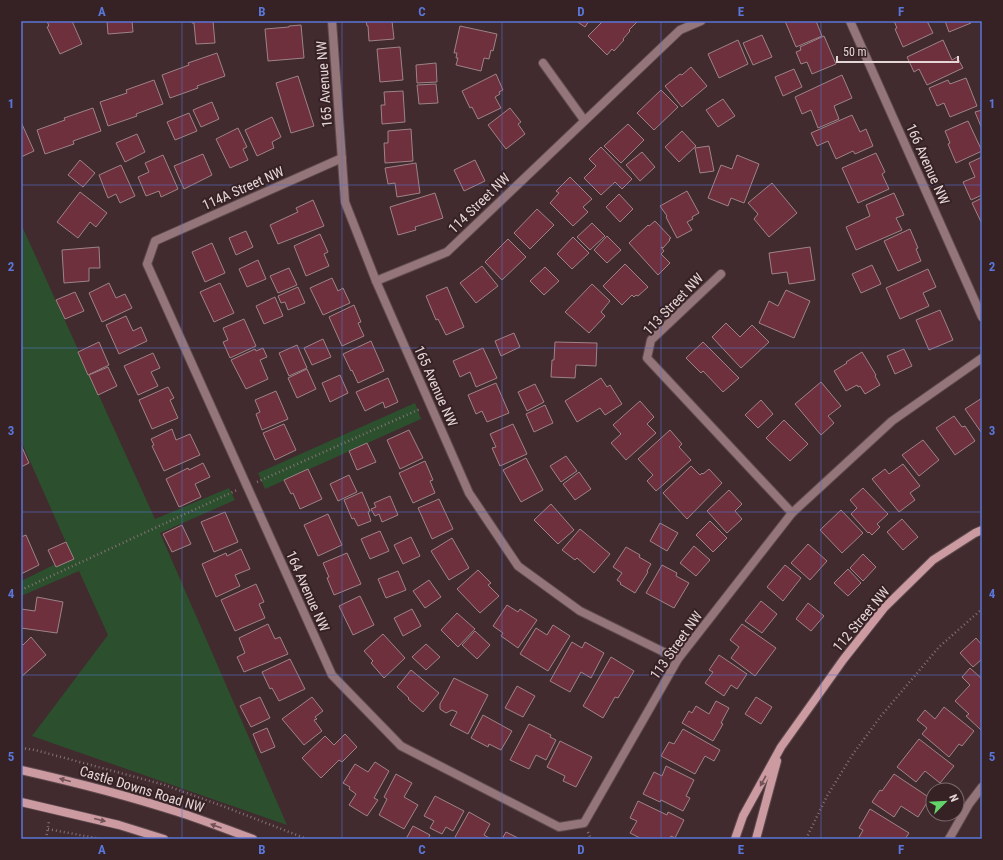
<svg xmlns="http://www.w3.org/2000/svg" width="1003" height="860" viewBox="0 0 1003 860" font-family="'Roboto Condensed',sans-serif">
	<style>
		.green { fill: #2c502d }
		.building { fill: #6e303d; stroke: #9d8387 }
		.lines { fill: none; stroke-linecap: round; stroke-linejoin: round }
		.minor-casing { stroke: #5e4a4d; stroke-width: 10 }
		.secondary-casing { stroke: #5e4a4d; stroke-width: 10 }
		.path { stroke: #857275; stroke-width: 2.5; stroke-dasharray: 1 3; stroke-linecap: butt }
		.minor { stroke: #947579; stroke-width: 8 }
		.secondary { stroke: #cc9aa1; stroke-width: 8 }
		.oneway { fill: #725157 }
		.grid { fill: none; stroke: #5976d8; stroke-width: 1; stroke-opacity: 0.55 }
		.labels { text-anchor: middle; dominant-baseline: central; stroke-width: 4; stroke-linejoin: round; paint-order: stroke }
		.street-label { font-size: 14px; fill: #e4d5d7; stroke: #362125 }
		.neatline { fill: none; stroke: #5976d8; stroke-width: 1.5 }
		.grid-label { font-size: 13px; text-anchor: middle; font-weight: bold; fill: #5976d8 }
	</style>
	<rect width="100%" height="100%" fill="#412b2f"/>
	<g class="green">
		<polygon points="21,224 155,519 229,488 235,500 160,533 287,825 32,736 108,635 79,571 21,596 21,581 72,556 21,441"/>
		<polygon points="415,403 421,419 265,489 258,473"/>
	</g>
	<g class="building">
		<polygon points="47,21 72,21 82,44 60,54 47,27 49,26"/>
		<polygon points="107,21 132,21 133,32 108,34"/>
		<polygon points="192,21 213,21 215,43 196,44 194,23 192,23"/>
		<polygon points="366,21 392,21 394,39 369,41 368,26 367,26"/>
		<polygon points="576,21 589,21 585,27"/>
		<polygon points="603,21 638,21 629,30 630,31 623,39 624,40 614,51 612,49 607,55 588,36"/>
		<polygon points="785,21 816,21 822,36 796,47"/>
		<polygon points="894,21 927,21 933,33 903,47 895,29 897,28"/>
		<polygon points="945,21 970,21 971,23 949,32"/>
		<polygon points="301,25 304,58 268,61 265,29 289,27 289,26"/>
		<polygon points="460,26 497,34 493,51 491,50 489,59 484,58 481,71 456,65 458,58 456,58 457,53 454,53"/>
		<polygon points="762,35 772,57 753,65 743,43"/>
		<polygon points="824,36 836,64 812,74 807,62 801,64 796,52 801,50 800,47"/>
		<polygon points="738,40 748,64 719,78 708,54"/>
		<polygon points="943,40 952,60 957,57 963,68 927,85 919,69 914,72 907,57"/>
		<polygon points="400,47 403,80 380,82 377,49"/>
		<polygon points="217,53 225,76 197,86 198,88 170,98 162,75 189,65 188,63"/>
		<polygon points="436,63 437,82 417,83 416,65"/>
		<polygon points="691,67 707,86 682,107 665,86 680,74 682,75"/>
		<polygon points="794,69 802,87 783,96 775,77"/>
		<polygon points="496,74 503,90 499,92 500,94 495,97 501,108 478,119 472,107 470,108 462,91"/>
		<polygon points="842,75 852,98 834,106 839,119 818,128 811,110 802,114 795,97"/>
		<polygon points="298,76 314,126 291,133 276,83"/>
		<polygon points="966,78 977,106 950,117 944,103 937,106 929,88 948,80 950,84"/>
		<polygon points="154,80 163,104 136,114 137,116 108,126 100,102 127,93 126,90"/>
		<polygon points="436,84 438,103 419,104 417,85"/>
		<polygon points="661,90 678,107 654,130 637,113"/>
		<polygon points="403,91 405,122 382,124 381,105 385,105 384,92"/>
		<polygon points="723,99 735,116 718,127 706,110"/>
		<polygon points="212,102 219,119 201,127 193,110"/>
		<polygon points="93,108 101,131 73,141 74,144 45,154 37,130 65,120 64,118"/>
		<polygon points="510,108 521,122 518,124 525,134 506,149 488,125"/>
		<polygon points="982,110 982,129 975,112"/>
		<polygon points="189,113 197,131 175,140 167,122"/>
		<polygon points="852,115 860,132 866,129 873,146 855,154 853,151 836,159 828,141 817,146 811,133"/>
		<polygon points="272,117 281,137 272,142 274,148 257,156 245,130"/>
		<polygon points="968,121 982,151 956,163 948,144 950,143 945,131"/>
		<polygon points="21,122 34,151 21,157"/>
		<polygon points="628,124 644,140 621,163 604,146"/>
		<polygon points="238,128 247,147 243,149 248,160 230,168 216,139"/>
		<polygon points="411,129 413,161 385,163 384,143 388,143 388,131"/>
		<polygon points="682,131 696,146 679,162 665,147"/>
		<polygon points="137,134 145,152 125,162 116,143"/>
		<polygon points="709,146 714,171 700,173 695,148"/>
		<polygon points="601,147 632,179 622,189 615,182 601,195 584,178 596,166 589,159"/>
		<polygon points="642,152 655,167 640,181 626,165"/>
		<polygon points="876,153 885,172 882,174 889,189 858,203 842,168"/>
		<polygon points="203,154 212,175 184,189 174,166"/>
		<polygon points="163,155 178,189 161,197 159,191 146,196 138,177 149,172 145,163"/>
		<polygon points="737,155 759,164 744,203 731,198 728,206 708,198 721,165 732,169"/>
		<polygon points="982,157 982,195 971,200 963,182 975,177 969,163"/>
		<polygon points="80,160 95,173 83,187 68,175"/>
		<polygon points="475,160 485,181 464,191 454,170"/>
		<polygon points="416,163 420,193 397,197 395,183 388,184 385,168"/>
		<polygon points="121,165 135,196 120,203 116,194 108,198 99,175"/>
		<polygon points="570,177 592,199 583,207 588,212 573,226 550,203 559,193 556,191"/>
		<polygon points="772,183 797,213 769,237 754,219 758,214 748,203"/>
		<polygon points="687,191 699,213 692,217 693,219 687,222 692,230 677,238 666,217 667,216 660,206"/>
		<polygon points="80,192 107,213 96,227 90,222 78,238 57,222"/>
		<polygon points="435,193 443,218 415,227 416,230 398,235 390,207"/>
		<polygon points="894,193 904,215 896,218 902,230 856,250 846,227 870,216 866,205"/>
		<polygon points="619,194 633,209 620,222 606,207"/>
		<polygon points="982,198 982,224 972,203"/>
		<polygon points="313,200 324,226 278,244 270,225 298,212 296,208"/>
		<polygon points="537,209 554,225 530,249 514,233"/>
		<polygon points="655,221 671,238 669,239 670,240 663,248 661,247 664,251 661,254 670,263 658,275 629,243 648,225 649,226"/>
		<polygon points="592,223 605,236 590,250 577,237"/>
		<polygon points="910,229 918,248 916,249 921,261 898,271 884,241"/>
		<polygon points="246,231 253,247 236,255 229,238"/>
		<polygon points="320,234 328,252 324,254 329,266 306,276 294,246"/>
		<polygon points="607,236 621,250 607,263 594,250"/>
		<polygon points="573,237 589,253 572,269 557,254"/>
		<polygon points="508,239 526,257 502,280 485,262"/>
		<polygon points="212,243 225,273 205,282 192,252"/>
		<polygon points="99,247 100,268 89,268 89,281 64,283 62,250"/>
		<polygon points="810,247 815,280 789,284 787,272 772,274 769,253"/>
		<polygon points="258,260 266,279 247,287 239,269"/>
		<polygon points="625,264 648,287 638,296 636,295 634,297 632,295 622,305 603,286"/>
		<polygon points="872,265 881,284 861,293 852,274"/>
		<polygon points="482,266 498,286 476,303 460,283"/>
		<polygon points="545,267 559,281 544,295 530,281"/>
		<polygon points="289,268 297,285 278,293 270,276"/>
		<polygon points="928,269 936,287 923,293 929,306 900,319 886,288"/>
		<polygon points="332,278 338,291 343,288 350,303 323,315 310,288"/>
		<polygon points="109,283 116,298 125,294 132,308 102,322 89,293"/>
		<polygon points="220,283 234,313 214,322 200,292"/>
		<polygon points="592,284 610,301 601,312 605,316 589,333 565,312"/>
		<polygon points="298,287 305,303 288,310 285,302 281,303 278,296"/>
		<polygon points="447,287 464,327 446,335 438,319 436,320 426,296"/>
		<polygon points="786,290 810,301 794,338 759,323 769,301 778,306"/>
		<polygon points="75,292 84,311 65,319 56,300"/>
		<polygon points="275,297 283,316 264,324 256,306"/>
		<polygon points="354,305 361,322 358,323 364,336 342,346 329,317"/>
		<polygon points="940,310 953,340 929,350 916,320"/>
		<polygon points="126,316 133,331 141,327 147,341 119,354 106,325"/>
		<polygon points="244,319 256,346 230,358 223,342 228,340 223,328"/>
		<polygon points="726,323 740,337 752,325 769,342 741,368 712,337"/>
		<polygon points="514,333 520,347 501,356 495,341"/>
		<polygon points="323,339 331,357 312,365 304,348"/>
		<polygon points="371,341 384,371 358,383 352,370 351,371 343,354"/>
		<polygon points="99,342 109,365 88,375 78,352"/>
		<polygon points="555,342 597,343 596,366 576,365 575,378 551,377 552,360 554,360"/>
		<polygon points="703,342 739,378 723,392 703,371 701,373 686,358"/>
		<polygon points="297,345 307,368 289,376 279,353"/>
		<polygon points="263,348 267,357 260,360 268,379 246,389 231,360 255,349 256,351"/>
		<polygon points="483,348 497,378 476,387 470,372 460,377 453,361"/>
		<polygon points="904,349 912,366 895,374 887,356"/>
		<polygon points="862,352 876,375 875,376 880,385 865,394 860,386 858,387 857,385 846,391 834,371 847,363 846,362"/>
		<polygon points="153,353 160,368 151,372 158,386 138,395 124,366"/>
		<polygon points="108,367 117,386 98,395 89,375"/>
		<polygon points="307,369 316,389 297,398 288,378"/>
		<polygon points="340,375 348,393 330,402 322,383"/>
		<polygon points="388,378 398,402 385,408 383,402 365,411 356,392"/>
		<polygon points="601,378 607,387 610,385 622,404 605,415 600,408 577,422 565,401"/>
		<polygon points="821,382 841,406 828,416 834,423 821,435 795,404"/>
		<polygon points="496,383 509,413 487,422 482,411 476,414 468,395"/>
		<polygon points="535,384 544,402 527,411 518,392"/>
		<polygon points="168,387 174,398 170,400 178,418 152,429 139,400"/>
		<polygon points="276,391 288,419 262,430 256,414 260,412 255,400"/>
		<polygon points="982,398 982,432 981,432 965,409"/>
		<polygon points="761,400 773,414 758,428 745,415"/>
		<polygon points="640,401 654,417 647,424 656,433 626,460 611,443 621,434 613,425"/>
		<polygon points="545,405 553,423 534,432 526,414"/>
		<polygon points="954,416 962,427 965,426 975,441 955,455 936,428"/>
		<polygon points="784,420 808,444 790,461 766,438"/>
		<polygon points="284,424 296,450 275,460 263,433"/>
		<polygon points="513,424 527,454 500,466 492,448 496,447 490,434"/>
		<polygon points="172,429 176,440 190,434 200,455 164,471 152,446 154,445 151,439"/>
		<polygon points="409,430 423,458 400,469 387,440"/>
		<polygon points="670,430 682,444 679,447 691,460 656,491 647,481 653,475 638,459"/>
		<polygon points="923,440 939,460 919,476 902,455"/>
		<polygon points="367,443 376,462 357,470 349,451"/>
		<polygon points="21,445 29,463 21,467"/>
		<polygon points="566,456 577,471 561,482 550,466"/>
		<polygon points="526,458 543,490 521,502 503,470"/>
		<polygon points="425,461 433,480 430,481 435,493 413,503 399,473"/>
		<polygon points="203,463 210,477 195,484 201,497 179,507 166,479 188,468 189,470"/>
		<polygon points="903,464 920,486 910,493 915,500 899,512 872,479 885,469 889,474"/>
		<polygon points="691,466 700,475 702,473 703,474 709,469 722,483 687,519 663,493"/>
		<polygon points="308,469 322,499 300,509 293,493 291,494 284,480"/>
		<polygon points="579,472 591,489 575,500 563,484"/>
		<polygon points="349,475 357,492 338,501 330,484"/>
		<polygon points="863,488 888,514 877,524 880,527 872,535 869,532 868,533 851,514 857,508 850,500"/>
		<polygon points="729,490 742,504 735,511 742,519 727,533 707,511"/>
		<polygon points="362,492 370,511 368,512 371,521 358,526 354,518 352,519 344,500"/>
		<polygon points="390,496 398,515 382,522 379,514 375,516 371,509 376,507 374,503"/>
		<polygon points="439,499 453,529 432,539 418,508"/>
		<polygon points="551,504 574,530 558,544 534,520"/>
		<polygon points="841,510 863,533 842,553 820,530"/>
		<polygon points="225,512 238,542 214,552 201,522"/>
		<polygon points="328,514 342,545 318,556 304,525"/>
		<polygon points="902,519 918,537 903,550 887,532"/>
		<polygon points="710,521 727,538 713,552 696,535"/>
		<polygon points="660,523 678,533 667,551 650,541"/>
		<polygon points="182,525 191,544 172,552 163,534"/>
		<polygon points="580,529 610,554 594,573 577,558 575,560 562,550"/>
		<polygon points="380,531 389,551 370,559 361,539"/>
		<polygon points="26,535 39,565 21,574 21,537"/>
		<polygon points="411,537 420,556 403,564 394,545"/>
		<polygon points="452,538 469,568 449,580 431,551"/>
		<polygon points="66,542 74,559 56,567 48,550"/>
		<polygon points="808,544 827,561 810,580 791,563"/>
		<polygon points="694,546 710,560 696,576 680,563"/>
		<polygon points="626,547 640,555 639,557 651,564 647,571 648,572 635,593 620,584 621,583 617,580 622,573 613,567"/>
		<polygon points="241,549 250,569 235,575 240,586 216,597 202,564 226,553 227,556"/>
		<polygon points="347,553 361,584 334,595 327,578 329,577 323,563"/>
		<polygon points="863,554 876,567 863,581 850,568"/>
		<polygon points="662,565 677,573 676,576 689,583 674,608 646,593"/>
		<polygon points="785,565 801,578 783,601 767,587"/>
		<polygon points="848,569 861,583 848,596 834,583"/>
		<polygon points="478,570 491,583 488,585 499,596 480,613 457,589"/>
		<polygon points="398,571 406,590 386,598 378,579"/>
		<polygon points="429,580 441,597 425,608 413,591"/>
		<polygon points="256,584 264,602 259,604 265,618 235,631 221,600"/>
		<polygon points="360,596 374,625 353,635 339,606"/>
		<polygon points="37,597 63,602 57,633 21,628 21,609 35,611"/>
		<polygon points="761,601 777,614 762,633 745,621"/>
		<polygon points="808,603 824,616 811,631 796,619"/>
		<polygon points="507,605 518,612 520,609 537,620 518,648 501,636 503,633 493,626"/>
		<polygon points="412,609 421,626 403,636 394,618"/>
		<polygon points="457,613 475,629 458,647 441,630"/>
		<polygon points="268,624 275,639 280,637 288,654 244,672 237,657 245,653 239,638"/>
		<polygon points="742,624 776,648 755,676 731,658 739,647 730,640"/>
		<polygon points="553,625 570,636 548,671 520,654 536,628 547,635"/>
		<polygon points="475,631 490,645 477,659 462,645"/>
		<polygon points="383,634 405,658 384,678 371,663 373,661 364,651"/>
		<polygon points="31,637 46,655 21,677 21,643 23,645"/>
		<polygon points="976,638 982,645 982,659 973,667 960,653"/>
		<polygon points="572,642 582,648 585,642 604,653 591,678 581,672 570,692 550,681"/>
		<polygon points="426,644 440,657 426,670 412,657"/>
		<polygon points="719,655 747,674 737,689 731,685 724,696 705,683 713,672 709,670"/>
		<polygon points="611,657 634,671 618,698 615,697 603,718 583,706"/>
		<polygon points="290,659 305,689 279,701 272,688 270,689 262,672"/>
		<polygon points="970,668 982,679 982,729 981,730 966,716 969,714 955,701 970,685 962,677"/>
		<polygon points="411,670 439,693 423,712 408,699 409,698 397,687"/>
		<polygon points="454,678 488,695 468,734 450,725 457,712 452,710 446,713 440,709 440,704"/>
		<polygon points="517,686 535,696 523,717 505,708"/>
		<polygon points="260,697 270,718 251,727 240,706"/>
		<polygon points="312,697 323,711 315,717 317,719 314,720 322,731 304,745 282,719"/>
		<polygon points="756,697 772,707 761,724 745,714"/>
		<polygon points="716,701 729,708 721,723 723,724 713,741 682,723 689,711 692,713 696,706 709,714"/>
		<polygon points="944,707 974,731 962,746 959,744 949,757 922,734 927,728 917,720 925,710 935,719"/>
		<polygon points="483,715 512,731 501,750 489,744 488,747 471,738"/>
		<polygon points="529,724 551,735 550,737 556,740 546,760 536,755 529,769 510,760"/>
		<polygon points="267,728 275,747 261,753 253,734"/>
		<polygon points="683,729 720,750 714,761 705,756 695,774 661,756 669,742 674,744"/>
		<polygon points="345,734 357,747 342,762 339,760 321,778 302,758 325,736 334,745"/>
		<polygon points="919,739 954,766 940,783 925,771 916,782 897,767"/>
		<polygon points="560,741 592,757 576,787 563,781 565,776 547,767"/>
		<polygon points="375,762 389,771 374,798 378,800 367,816 349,805 356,794 349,789 350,787 343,783 355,764 368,772"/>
		<polygon points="666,766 694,780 686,796 690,798 683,811 661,800 660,802 643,794 654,772 662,776"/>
		<polygon points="396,774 412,783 404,797 418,805 404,829 379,815 387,799 384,797"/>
		<polygon points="894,774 930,798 918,817 901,806 894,817 872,802 880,790 882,791"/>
		<polygon points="435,796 464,811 453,831 446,827 442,834 430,828 434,821 424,816"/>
		<polygon points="638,801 667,815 668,812 684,820 675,838 671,836 670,839 642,839 630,833 637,821 630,818"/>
		<polygon points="870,809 909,833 905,839 858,839 863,830 859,828"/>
		<polygon points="469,812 490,824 484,835 491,839 458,839 455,837"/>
		<polygon points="413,826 430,835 428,839 406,839"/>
		<polygon points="506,832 520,839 502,839"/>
	</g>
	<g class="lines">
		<defs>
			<g id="minor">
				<polyline points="332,21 345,202 376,281 469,493 518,566 580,611 678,659"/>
				<polyline points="850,21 982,317"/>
				<polyline points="543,63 584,120"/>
				<polyline points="342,158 155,241 147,264 332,675 401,746 559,827 584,823 678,659 792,513 892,421 982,358"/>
				<polyline points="721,274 651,340 647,358 792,513"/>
				<polyline points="376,281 447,252 680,30 701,21"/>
				<polyline points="949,839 969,804 982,787"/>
			</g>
			<g id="secondary">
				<path d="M 21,770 C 74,782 126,795 178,812 C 203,820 228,830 253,839"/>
				<polyline points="21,802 119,825 164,839"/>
				<polyline points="735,839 743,816 781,747 843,660 884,608 933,560 975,533 982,530"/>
				<polyline points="756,839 777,761"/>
			</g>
		</defs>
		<use href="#minor" class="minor-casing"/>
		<use href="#secondary" class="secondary-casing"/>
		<g class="path">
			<polyline points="257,482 420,409"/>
			<polyline points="21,590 237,490"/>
			<polyline points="21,748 35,750 165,785 225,807 307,839"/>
			<polyline points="48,829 101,839"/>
			<polyline points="588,832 591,839"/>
			<polyline points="46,839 49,821"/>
			<polyline points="806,839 827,796 853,754 881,716 939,647 982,609"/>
		</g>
		<use href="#minor" class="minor"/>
		<use href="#secondary" class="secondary"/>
	</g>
	<defs><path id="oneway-solid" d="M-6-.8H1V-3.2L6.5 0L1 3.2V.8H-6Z"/></defs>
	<g class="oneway">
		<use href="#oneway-solid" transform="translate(65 780) rotate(-165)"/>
		<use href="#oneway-solid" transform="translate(763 781) rotate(119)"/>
		<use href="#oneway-solid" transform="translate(100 820) rotate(14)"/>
		<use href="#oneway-solid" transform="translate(216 826) rotate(-160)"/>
	</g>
	<path class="grid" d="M 182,21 L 182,839M 342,21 L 342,839M 502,21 L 502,839M 661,21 L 661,839M 821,21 L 821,839M 21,185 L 982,185M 21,348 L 982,348M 21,512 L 982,512M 21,675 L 982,675"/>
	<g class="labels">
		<g class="street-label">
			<text transform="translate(324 84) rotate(-94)">165 Avenue NW</text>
			<text transform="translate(928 164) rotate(66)">166 Avenue NW</text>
			<text transform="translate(243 188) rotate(-24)">114A Street NW</text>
			<text transform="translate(479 203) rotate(-44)">114 Street NW</text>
			<text transform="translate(673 304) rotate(-46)">113 Street NW</text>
			<text transform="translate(436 386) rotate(66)">165 Avenue NW</text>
			<text transform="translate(308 591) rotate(66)">164 Avenue NW</text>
			<text transform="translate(861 619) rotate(-50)">112 Street NW</text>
			<text transform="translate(676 645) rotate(-55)">113 Street NW</text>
			<text transform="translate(142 789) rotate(17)">Castle Downs Road NW</text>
		</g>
	</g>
	<rect width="1003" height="860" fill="none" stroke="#362125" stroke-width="44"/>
	<g transform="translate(945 802) rotate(66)"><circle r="19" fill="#362125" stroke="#7c696c"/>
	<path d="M0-3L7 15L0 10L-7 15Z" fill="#63d469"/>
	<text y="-6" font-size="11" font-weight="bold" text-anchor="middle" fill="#e4d5d7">N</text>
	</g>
	<path d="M837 56v6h121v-6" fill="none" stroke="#e4d5d7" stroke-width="2"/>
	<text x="843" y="56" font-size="12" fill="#e4d5d7" stroke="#362125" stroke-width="3" paint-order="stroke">50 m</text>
	<rect x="22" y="22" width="959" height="816" class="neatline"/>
	<g class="grid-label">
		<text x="102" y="16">A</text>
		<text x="262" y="16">B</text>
		<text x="422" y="16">C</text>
		<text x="581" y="16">D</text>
		<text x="741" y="16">E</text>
		<text x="901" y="16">F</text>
		<text x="11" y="108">1</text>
		<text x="992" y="108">1</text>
		<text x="11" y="271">2</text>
		<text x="992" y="271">2</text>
		<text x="11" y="435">3</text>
		<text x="992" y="435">3</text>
		<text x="11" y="598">4</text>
		<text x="992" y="598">4</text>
		<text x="11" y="761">5</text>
		<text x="992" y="761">5</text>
		<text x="102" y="854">A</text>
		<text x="262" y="854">B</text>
		<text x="422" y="854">C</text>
		<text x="581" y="854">D</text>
		<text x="741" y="854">E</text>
		<text x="901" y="854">F</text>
	</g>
</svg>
